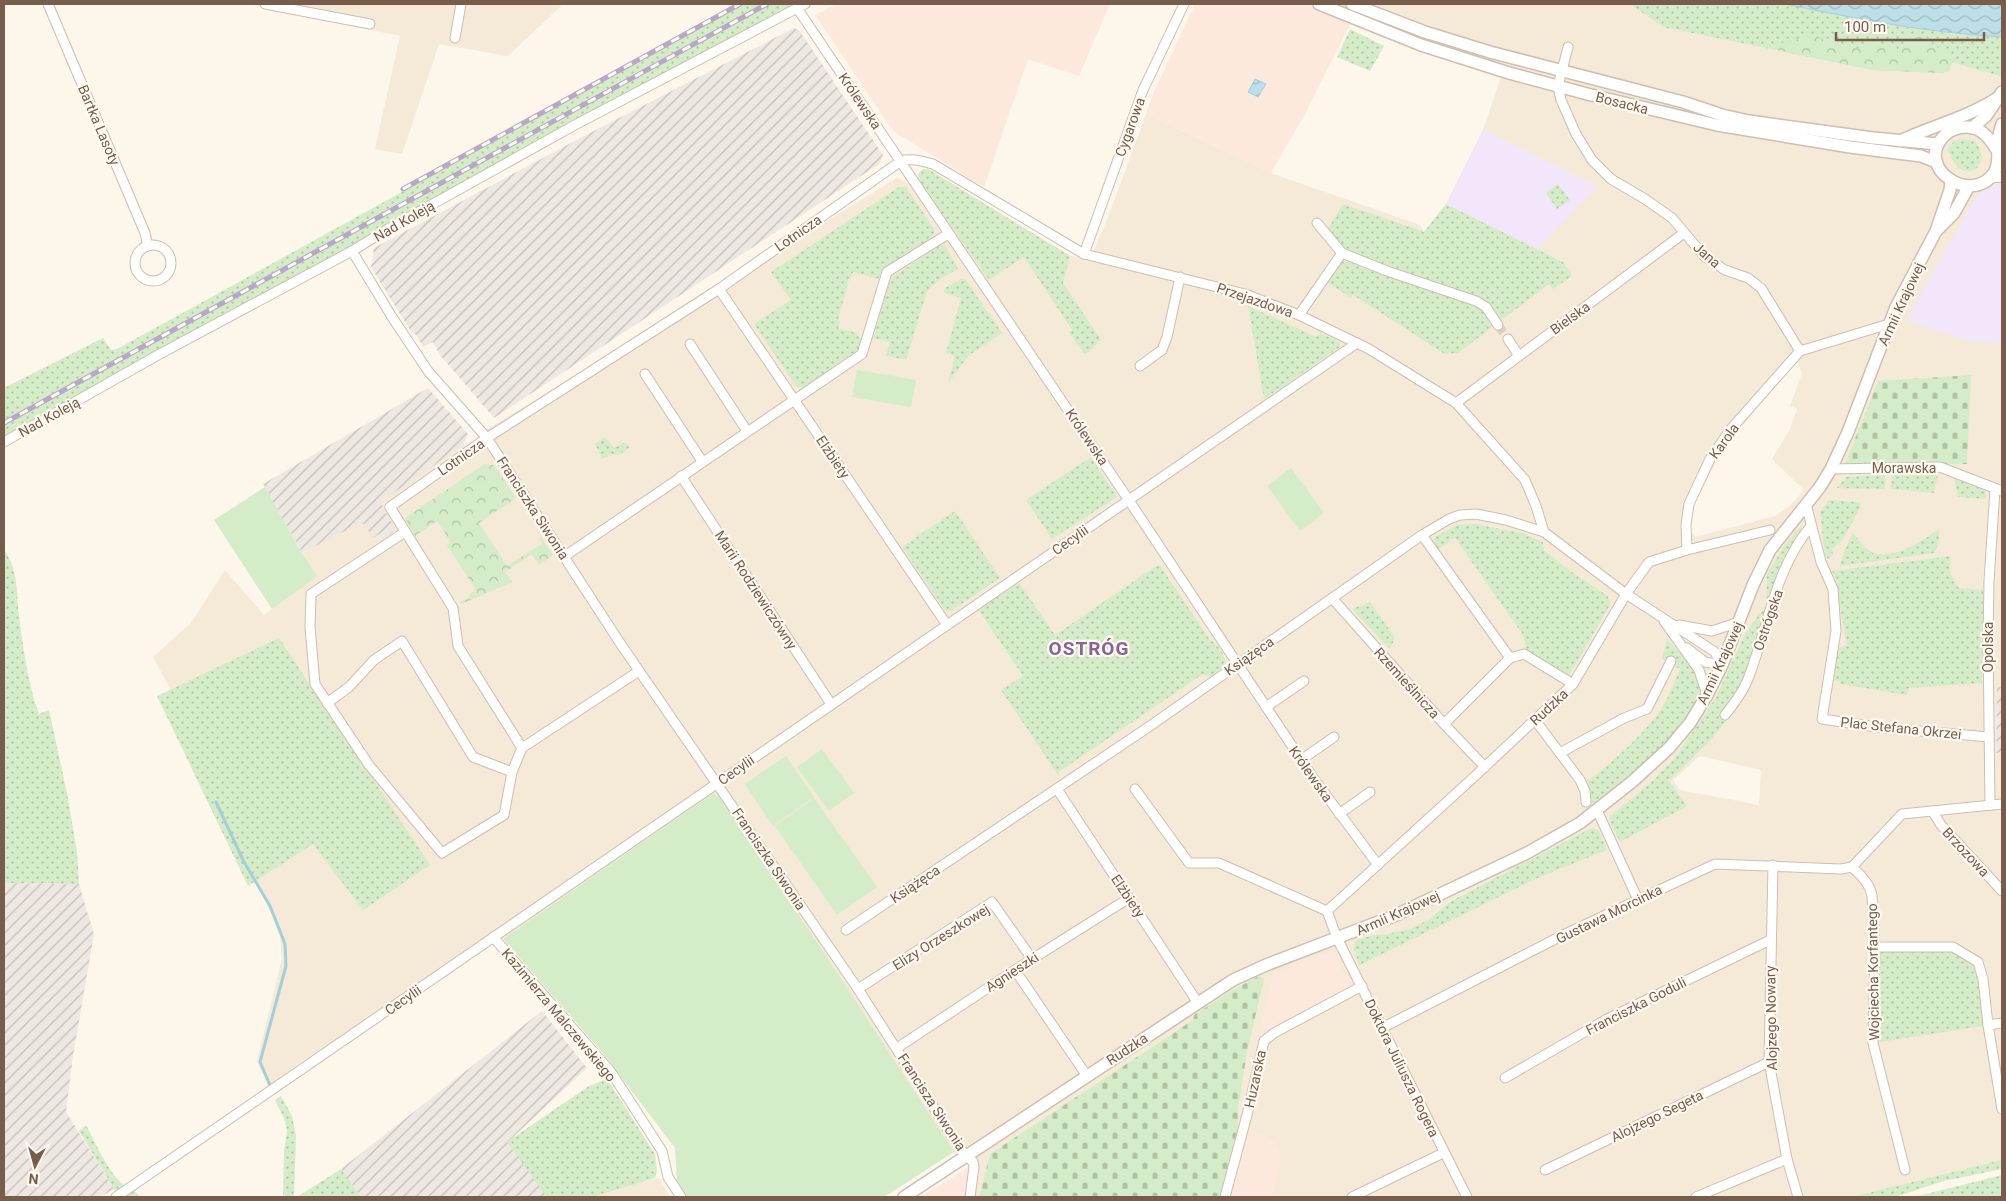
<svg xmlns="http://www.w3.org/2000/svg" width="2006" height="1201" viewBox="0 0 2006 1201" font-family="Roboto,sans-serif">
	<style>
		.residential { fill: #f5e9d8; fill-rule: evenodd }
		.commercial { fill: #fde8dd }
		.industrial { fill: url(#industrial-furrows) }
		.education { fill: #f3e6fa }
		.grass { fill: url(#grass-dots) }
		.forest { fill: url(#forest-crowns) }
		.cemetery { fill: url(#cemetery-stones) }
		.garden { fill: #d4ecc7 }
		.water { fill: url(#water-waves); stroke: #a3cfda }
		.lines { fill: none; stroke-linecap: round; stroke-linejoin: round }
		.stream { stroke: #a3cfda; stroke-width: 3 }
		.minor-tunnel { stroke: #dcd0c2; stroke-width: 9; stroke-dasharray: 9 4.5; stroke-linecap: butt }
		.minor-casing { stroke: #d0beae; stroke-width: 11 }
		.tertiary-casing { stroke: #d0beae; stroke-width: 14 }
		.minor { stroke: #fff; stroke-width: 9 }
		.tertiary { stroke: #fff; stroke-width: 11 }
		.rail-casing { stroke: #baa6c8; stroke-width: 5 }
		.rail { stroke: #fffaf1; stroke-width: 3; stroke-dasharray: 9; stroke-linecap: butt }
		.labels { text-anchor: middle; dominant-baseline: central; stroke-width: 4.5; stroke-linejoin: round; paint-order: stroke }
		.street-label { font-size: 14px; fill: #795d4c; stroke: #fffaf1 }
		.district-label { font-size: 19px; font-weight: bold; letter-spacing: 1px; fill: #866495; stroke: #fffaf1 }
	</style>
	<defs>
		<pattern id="industrial-furrows" width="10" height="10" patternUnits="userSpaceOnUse" patternTransform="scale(1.25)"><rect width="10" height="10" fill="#eee8e2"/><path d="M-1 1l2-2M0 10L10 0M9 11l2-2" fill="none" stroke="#c6bfb9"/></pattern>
		<pattern id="grass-dots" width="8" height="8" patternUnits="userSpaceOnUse" patternTransform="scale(1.25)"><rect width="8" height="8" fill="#d4ecc7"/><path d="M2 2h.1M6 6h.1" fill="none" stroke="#b1c2a4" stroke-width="1.8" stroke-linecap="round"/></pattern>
		<pattern id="forest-crowns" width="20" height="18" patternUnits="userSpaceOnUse" patternTransform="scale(1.25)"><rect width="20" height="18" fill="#d4ecc7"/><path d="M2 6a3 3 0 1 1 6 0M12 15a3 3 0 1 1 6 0" fill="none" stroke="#b1c2a4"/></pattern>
		<pattern id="cemetery-stones" width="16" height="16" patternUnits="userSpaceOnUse" patternTransform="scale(1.25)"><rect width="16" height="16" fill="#d4ecc7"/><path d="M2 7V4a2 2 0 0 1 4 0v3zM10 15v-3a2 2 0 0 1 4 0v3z" fill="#b1c2a4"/></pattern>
		<pattern id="water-waves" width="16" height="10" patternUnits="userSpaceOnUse" patternTransform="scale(1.25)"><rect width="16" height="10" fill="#bde0e8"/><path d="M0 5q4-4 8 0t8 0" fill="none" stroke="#9eb9be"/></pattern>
	</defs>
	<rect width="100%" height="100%" fill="#fdf6ea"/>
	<g class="residential">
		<polygon points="248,4 563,4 508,56 439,44 402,154 375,149 400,36"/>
		<path d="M 1313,4 L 1630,4 L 1663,27 L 1872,70 L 1942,73 L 1952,62 L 2002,77 L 2002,686 L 1997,687 L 1996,752 L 2002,752 L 2002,1160 L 1852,1197 L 1227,1197 L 1238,1135 L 1238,1109 L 1247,1052 L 1231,991 L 1194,1015 L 1193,1020 L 990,1154 L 979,1197 L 966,1197 L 973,1162 L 947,1149 L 713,793 L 503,939 L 496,930 L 377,1014 L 298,1064 L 268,1086 L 257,1061 L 282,959 L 280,933 L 254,875 L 332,734 L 340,728 L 283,645 L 172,692 L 153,657 L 191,623 L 225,570 L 264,615 L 272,609 L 304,552 L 376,501 L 471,441 L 486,430 L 897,178 L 910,184 L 918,178 L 918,174 L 923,169 L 928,169 L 1070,256 L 1090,260 L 1110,212 L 1146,114 L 1271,173 L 1420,225 L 1424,232 L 1446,204 L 1483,130 L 1502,74 ZM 1797,361 L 1802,373 L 1790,406 L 1797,409 L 1790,429 L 1772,459 L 1804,490 L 1791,505 L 1775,516 L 1695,537 L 1691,531 L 1691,516 L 1695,503 L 1722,451 L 1792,365 ZM 1970,375 L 1967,464 L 1913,463 L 1928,378 ZM 1466,524 L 1498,527 L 1543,542 L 1544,550 L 1569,570 L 1608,596 L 1526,650 L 1523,635 L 1455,538 ZM 1802,526 L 1722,715 L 1728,720 L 1712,739 L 1669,781 L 1647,786 L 1674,759 L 1715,699 L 1745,634 L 1766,605 L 1767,574 ZM 1951,556 L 1949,568 L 1951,578 L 1959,588 L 1983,590 L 1908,688 L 1833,571 ZM 1159,564 L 1210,641 L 1216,643 L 1225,656 L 1226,665 L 1210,677 L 1203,674 L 1059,772 L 1060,776 L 1002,690 L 1023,676 L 978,611 L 1055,635 ZM 1700,756 L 1761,770 L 1759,805 L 1680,790 L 1673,780 ZM 1591,828 L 1607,850 L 1538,878 L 1360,965 L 1373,935 L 1387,934 L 1413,928 L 1429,919 L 1449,901 Z"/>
		<polygon points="659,1178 670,1197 580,1196"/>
	</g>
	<g class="commercial">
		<polygon points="837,4 1110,4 1079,76 1028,59 984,187 893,131 815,15"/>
		<polygon points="1195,4 1313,4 1352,21 1305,114 1271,173 1146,114 1152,96"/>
		<polygon points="1334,950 1350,987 1260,1033 1273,973"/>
		<polygon points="1246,1129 1274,1140 1282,1158 1272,1197 1227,1197"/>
		<polygon points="973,1164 966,1197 922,1197 926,1194"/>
	</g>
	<g class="industrial">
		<polygon points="794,28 799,30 883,155 879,164 494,418 440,355 433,342 423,347 417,336 410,330 371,267 374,248 584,136"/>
		<polygon points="428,388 468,434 464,445 380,502 395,528 392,533 383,539 379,534 373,538 364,524 360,523 302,553 263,484"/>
		<polygon points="1997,686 2002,687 2002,752 1996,753"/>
		<polygon points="4,883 79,884 94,934 73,1056 66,1112 114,1189 100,1197 4,1197"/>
		<polygon points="542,1011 587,1068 510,1140 552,1197 361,1197 341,1169"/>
	</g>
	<g class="education">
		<polygon points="1483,130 1598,186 1537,250 1446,204"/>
		<polygon points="2000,183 2002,183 2002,344 1964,340 1907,321 1922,291 1978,194"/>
	</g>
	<g class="grass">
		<polygon points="743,4 793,4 108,379 4,444 4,388 103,338 111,350 117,349"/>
		<polygon points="1630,4 1785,4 1865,21 1954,34 2002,37 2002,77 1952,62 1949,71 1942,73 1872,70 1663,27"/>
		<polygon points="1350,29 1384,46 1370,71 1337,57"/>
		<path d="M 1964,139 L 1974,141 C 1993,160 1972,181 1958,167 C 1953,163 1951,155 1947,150 L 1954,141 Z"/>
		<polygon points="923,169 928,169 1070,256 1063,283 1101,340 1085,355 1069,332 1072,330 1024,257 989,280 921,183 918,174"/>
		<polygon points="1558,184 1570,200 1557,209 1546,193"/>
		<polygon points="899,187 906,187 934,229 934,234 931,238 881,272 879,279 853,272 851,279 849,279 838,320 840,321 838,328 856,333 863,341 859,349 803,388 796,386 754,324 791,300 771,272"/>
		<polygon points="1343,204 1424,232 1446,204 1563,262 1572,276 1553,289 1549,284 1458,353 1445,354 1353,295 1350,297 1328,283 1342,262 1355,256 1348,252 1327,230"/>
		<polygon points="940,245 945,245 958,269 940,279 927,291 906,360 886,356 890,342 873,338 891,278"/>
		<polygon points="961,279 966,280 1002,333 968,356 948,383 955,356 946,353 961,298 944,293 945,288"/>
		<polygon points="1247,299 1253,308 1316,337 1321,332 1322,334 1339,341 1340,347 1264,399"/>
		<polygon points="605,437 614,448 625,442 630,447 619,455 612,454 602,459 595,443"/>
		<polygon points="1091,457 1117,497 1052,539 1026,500"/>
		<polygon points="1885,475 1885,489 1837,488 1846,477"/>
		<polygon points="1892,475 1938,475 1934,493 1891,489"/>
		<polygon points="1954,478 1986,491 1986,499 1958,497"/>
		<polygon points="1829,500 1859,502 1861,506 1842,541 1836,545 1832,550 1833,555 1828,559 1825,554 1820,512"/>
		<polygon points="955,511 1000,578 951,611 945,610 902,547"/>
		<polygon points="1476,524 1522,533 1543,542 1544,550 1569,570 1608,596 1610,605 1569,675 1526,650 1523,635 1455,538 1438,549 1434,542 1435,537 1457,525"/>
		<polygon points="1803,524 1745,680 1722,715 1728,719 1712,739 1669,781 1687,806 1620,842 1610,821 1610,816 1647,786 1674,759 1715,699 1745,634 1766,605 1767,574 1786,543"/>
		<path d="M 1939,529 L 1939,543 L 1934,553 L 1840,566 L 1843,554 L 1853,533 C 1858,539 1866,550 1873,553 C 1894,560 1923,541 1939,529 Z"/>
		<path d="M 4,550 C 19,570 16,593 19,616 C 23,647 28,685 39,714 L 49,710 L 67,793 L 77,852 L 79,884 L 4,883 Z"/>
		<path d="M 1951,556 C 1949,570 1950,577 1959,588 L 1983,590 L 1982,683 L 1908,688 L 1907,695 L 1840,684 L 1840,681 L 1832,680 L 1838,648 L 1847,645 L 1836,585 L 1838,584 L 1832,571 Z"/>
		<path d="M 1159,564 L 1210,640 C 1220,645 1225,655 1226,665 L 1210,677 L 1203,674 L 1059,772 L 1060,778 L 1001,690 L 1023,676 L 978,610 L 1019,583 L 1055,635 Z"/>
		<polygon points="1370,602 1395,638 1390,649 1352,609"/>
		<polygon points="279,638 430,865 363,910 313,844 248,886 157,696"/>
		<path d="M 1667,639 C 1676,650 1700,672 1700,686 C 1699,725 1622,781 1593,803 L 1584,783 C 1606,770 1649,729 1662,708 C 1669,696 1674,682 1680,669 L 1662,659 Z"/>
		<polygon points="1591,828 1598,830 1607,850 1538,878 1360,965 1354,951 1355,941 1373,935 1387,934 1413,928 1429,919 1449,902"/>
		<polygon points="1875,947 1953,947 1978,962 1988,1025 1873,1043"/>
		<polygon points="607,1079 655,1154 657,1171 655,1178 592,1197 547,1197 507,1142 589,1086"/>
		<polygon points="281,1096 292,1116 296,1136 294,1197 283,1197 284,1152 287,1130 284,1118 275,1100"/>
		<path d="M 86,1125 C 96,1144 106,1168 121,1183 C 127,1188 135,1190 140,1197 L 119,1197 L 79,1131 Z"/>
		<polygon points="2002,1160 2002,1169 1944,1181 1895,1197 1851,1197"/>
		<polygon points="341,1169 361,1197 297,1197"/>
		<polygon points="2002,1175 2002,1197 1914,1197"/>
	</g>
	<g class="forest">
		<path d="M 1907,34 L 1932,39 L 1932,46 L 1947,50 L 1952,62 L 1949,71 L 1942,73 L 1872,70 L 1764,47 L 1812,36 L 1856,48 L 1867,46 L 1872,39 C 1881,44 1890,46 1899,52 Z"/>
		<polygon points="485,464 493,465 496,468 516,498 479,523 507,566 542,544 539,539 541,537 553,555 539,565 532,554 505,572 513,582 461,604 460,602 470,597 469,594 476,590 447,545 451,542 437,521 415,536 405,518"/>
	</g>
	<g class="cemetery">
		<polygon points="1971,375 1967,464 1845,464 1878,381"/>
		<polygon points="1259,976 1264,979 1247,1052 1238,1109 1238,1135 1220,1197 979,1197 990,1154 1193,1020 1194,1015 1231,991"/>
	</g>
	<g class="garden">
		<polygon points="857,370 916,380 911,407 852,397"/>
		<polygon points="1291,468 1324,513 1300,531 1267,486"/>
		<polygon points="265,487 301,552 317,576 272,609 214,520"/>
		<polygon points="822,749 854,793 829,811 797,767"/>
		<polygon points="786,756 814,797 773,826 745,784"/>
		<polygon points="713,793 720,798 836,971 954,1152 884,1197 687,1197 677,1181 675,1148 602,1052 503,939"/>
		<polygon points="814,798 877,887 837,915 775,826"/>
	</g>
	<g class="water">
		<path d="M 1785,4 L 2002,4 L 2002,37 C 1928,33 1857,19 1785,4 Z"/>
		<polygon points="1255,79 1266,84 1258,97 1248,92"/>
	</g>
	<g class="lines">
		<polyline class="stream" points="216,802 244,862 270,906 285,944 286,966 260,1062 270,1085"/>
		<polyline class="minor-tunnel" points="1498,325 1508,339"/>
		<defs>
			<g id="minor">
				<polyline points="48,4 145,233 148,246"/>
				<polyline points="265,4 370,24"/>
				<polyline points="797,8 1128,499 1314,779 1378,865"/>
				<polyline points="455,38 461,4"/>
				<polyline points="1568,47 1558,86 1561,100 1576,134 1592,160 1611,179 1645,199 1672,218 1705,257 1725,270 1748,278 1761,288 1800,351 1889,324"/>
				<polyline points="1989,178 2002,177"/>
				<polyline points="1317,223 1342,253"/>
				<circle cx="153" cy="263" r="18"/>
				<polyline points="352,251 392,317 428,371 487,438 620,643 858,989 961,1150 973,1162 974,1167 970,1197"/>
				<polyline points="1084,254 1143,90 1184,4"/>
				<polyline points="719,289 947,625"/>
				<polyline points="1299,315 1342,253 1387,271 1476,301 1486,307 1498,325"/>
				<polyline points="1508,339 1519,356"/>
				<polyline points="690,344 747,431"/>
				<polyline points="1140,366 1162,350 1167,337 1180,277"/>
				<polyline points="645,374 702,461"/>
				<polyline points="1456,403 1684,233"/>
				<polyline points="4,442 158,355 352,251 388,229 573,126 805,4"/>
				<polyline points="1831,469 1940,467 2002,491"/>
				<polyline points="681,476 831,704"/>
				<polyline points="1806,504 1821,562 1833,589 1836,631 1822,719 1876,727 1989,737"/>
				<polyline points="405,532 311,594 310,627 315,684 369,765 442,853 504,815 512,772 522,748 639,671"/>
				<polyline points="1422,535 1510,658"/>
				<polyline points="1687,550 1686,525 1689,504 1710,459 1730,430 1800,351"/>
				<polyline points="565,556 862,354 887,272 948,234"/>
				<polyline points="1332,598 1444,724 1485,767"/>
				<polyline points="1664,621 1699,670 1707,695"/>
				<polyline points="1679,625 1712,631 1739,622"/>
				<polyline points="1687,648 1705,662 1722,665"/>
				<polyline points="327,703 349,687 374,660 402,641 473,757 512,772"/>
				<polyline points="1266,707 1304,681"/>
				<path d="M 1725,715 C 1733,705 1743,692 1748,679 C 1768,628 1775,568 1811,526"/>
				<polyline points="1535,720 1580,780 1585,791 1586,802"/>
				<polyline points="1444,724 1510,658 1524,654 1573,684"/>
				<path d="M 522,748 L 458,646 L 453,608 L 390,507 L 487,438 L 719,289 L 901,161 C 912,158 921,161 933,164 L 1084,254 L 1245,294 L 1299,315 L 1369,349 L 1456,403 L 1525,480 L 1536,506 L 1544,532"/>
				<polyline points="1560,753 1624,718 1647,709 1671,661"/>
				<polyline points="1301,760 1334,737"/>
				<polyline points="1057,789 1198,1003"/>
				<polyline points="1135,789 1189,863 1219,863 1327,911"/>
				<polyline points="1990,805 1988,640 1989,581 1995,489"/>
				<polyline points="1597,810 1638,900"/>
				<polyline points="1933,812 1941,825 2002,891"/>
				<polyline points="1339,814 1370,792"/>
				<polyline points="1773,865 1769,1062 1787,1159 1798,1197"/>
				<path d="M 1852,867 C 1861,876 1870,883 1872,896 L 1875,947 L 1873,1043 L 1905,1170"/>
				<polyline points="1852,867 1902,814 2002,804"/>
				<polyline points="846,930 1150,726 1422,535 1449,519 1460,515 1476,514 1506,520 1544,532 1626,594 1715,652 1722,665"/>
				<polyline points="493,937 611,1072 662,1151 668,1177 681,1197"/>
				<polyline points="1875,947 1953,947 1978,962 1983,979 1988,1025 2002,1109"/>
				<polyline points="1015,970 1087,1076"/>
				<polyline points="858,989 992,902 1032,959"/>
				<polyline points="1988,1025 2002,1023"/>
				<polyline points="1382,1028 1565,934 1715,864 1841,869 1852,867"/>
				<polyline points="897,1048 1015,970 1129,898"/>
				<polyline points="1505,1078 1607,1019 1770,940"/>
				<polyline points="1545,1170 1769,1062"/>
				<polyline points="116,1197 1357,343"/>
				<polyline points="1225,1197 1247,1115 1264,1041 1274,1033 1362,986"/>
				<polyline points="1352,1197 1443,1153"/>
				<polyline points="1467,1197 1337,938 1327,911 1474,777 1573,684 1626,594 1649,562 1687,550 1770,530"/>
				<polyline points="1696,1197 1787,1159"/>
			</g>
			<g id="tertiary">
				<polyline points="1319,4 1421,45 1509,73 1591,95 1717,125 1850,147 1921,156 1936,162"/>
				<polyline points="1352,4 1425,32 1490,52 1683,102 1722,115 1749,121 1873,138 1938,144"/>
				<polyline points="1972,128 1986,116 2002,92"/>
				<path d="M 1900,141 C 1932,126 1966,118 1996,99"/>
				<path d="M 1998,152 C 1991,140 1982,127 1967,127 C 1958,127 1949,130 1943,137 C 1915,168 1971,206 1994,173 C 2000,163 1997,153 1998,143 C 1998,136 2000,130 2002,124"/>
				<polyline points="1938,229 1954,213 1969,186"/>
				<polyline points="904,1197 1233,980 1266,965 1394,916 1527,853 1580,823 1633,781 1669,748 1690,723 1707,695 1722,665 1753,585 1770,550 1820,487 1831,469 1848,432 1896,307 1936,231 1950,190 1951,181"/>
			</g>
		</defs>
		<use href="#minor" class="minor-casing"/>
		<use href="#tertiary" class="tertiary-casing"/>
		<use href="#minor" class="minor"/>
		<use href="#tertiary" class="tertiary"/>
		<defs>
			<g id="rail">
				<polyline points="403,189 740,4"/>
				<polyline points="4,423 767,4"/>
			</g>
		</defs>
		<use href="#rail" class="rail-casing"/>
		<use href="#rail" class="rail"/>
	</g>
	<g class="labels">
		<g class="street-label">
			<text transform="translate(860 101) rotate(56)">Królewska</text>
			<text transform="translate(1622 103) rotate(14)">Bosacka</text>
			<text transform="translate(99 125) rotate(67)">Bartka Lasoty</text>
			<text transform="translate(1130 127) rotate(-70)">Cygarowa</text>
			<text transform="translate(404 221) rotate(-30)">Nad Koleją</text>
			<text transform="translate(798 233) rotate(-35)">Lotnicza</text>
			<text transform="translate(1707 255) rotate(41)">Jana</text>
			<text transform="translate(1255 300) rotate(19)">Przejazdowa</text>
			<text transform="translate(1901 304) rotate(-65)">Armii Krajowej</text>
			<text transform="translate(1570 318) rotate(-36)">Bielska</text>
			<text transform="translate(49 417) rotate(-29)">Nad Koleją</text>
			<text transform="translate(1087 437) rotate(56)">Królewska</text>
			<text transform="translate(1724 441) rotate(-54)">Karola</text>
			<text transform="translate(461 457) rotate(-35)">Lotnicza</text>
			<text transform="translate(833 457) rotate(56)">Elżbiety</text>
			<text x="1904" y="468">Morawska</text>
			<text transform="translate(533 508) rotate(57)">Franciszka Siwonia</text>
			<text transform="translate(1070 540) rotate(-35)">Cecylii</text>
			<text transform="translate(756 590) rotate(57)">Marii Rodziewiczówny</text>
			<text transform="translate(1768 620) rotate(-71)">Ostrógska</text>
			<text transform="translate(1988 647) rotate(-90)">Opolska</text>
			<text transform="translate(1249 656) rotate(-35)">Książęca</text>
			<text transform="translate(1720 663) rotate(-65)">Armii Krajowej</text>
			<text transform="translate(1407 683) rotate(48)">Rzemieślnicza</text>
			<text transform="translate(1549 707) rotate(-43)">Rudzka</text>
			<text transform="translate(1901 728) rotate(6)">Plac Stefana Okrzei</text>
			<text transform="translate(736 770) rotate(-35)">Cecylii</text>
			<text transform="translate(1311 774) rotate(55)">Królewska</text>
			<text transform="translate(1966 852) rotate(47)">Brzozowa</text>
			<text transform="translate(769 859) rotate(56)">Franciszka Siwonia</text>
			<text transform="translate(915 884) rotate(-34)">Książęca</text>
			<text transform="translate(1128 896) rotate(56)">Elżbiety</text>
			<text transform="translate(1398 913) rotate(-24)">Armii Krajowej</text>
			<text transform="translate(1609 914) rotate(-26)">Gustawa Morcinka</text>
			<text transform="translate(941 937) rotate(-32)">Elizy Orzeszkowej</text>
			<text transform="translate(1012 972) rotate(-33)">Agnieszki</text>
			<text transform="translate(1873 972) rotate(-91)">Wojciecha Korfantego</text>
			<text transform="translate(403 1000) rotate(-35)">Cecylii</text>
			<text transform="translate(1636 1006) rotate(-27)">Franciszka Goduli</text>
			<text transform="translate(559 1015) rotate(50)">Kazimierza Malczewskiego</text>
			<text transform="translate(1771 1018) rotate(-91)">Alojzego Nowary</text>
			<text transform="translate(1127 1049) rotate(-33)">Rudzka</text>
			<text transform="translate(1402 1068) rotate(64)">Doktora Juliusza Rogera</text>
			<text transform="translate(1255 1079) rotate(-78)">Huzarska</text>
			<text transform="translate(932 1102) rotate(57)">Francisza Siwonia</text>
			<text transform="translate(1657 1116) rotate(-26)">Alojzego Segeta</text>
		</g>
		<g class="district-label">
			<text x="1089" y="648">OSTRÓG</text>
		</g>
	</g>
	<rect width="2006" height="1201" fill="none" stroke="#795d4c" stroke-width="10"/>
	<g transform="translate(35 1166) rotate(186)" stroke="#fffaf1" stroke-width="4" paint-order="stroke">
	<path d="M0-4L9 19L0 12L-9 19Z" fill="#795d4c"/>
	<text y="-8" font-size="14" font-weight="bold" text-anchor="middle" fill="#795d4c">N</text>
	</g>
	<path d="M1836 32v8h148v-8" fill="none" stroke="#795d4c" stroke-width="2.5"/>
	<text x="1844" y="32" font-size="15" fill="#795d4c" stroke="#fffaf1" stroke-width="4" paint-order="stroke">100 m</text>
</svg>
